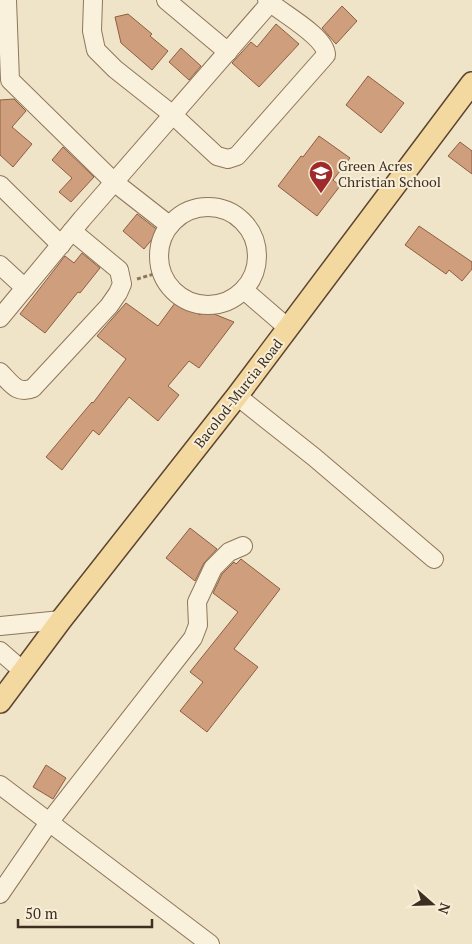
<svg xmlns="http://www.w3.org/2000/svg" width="472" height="944" viewBox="0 0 472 944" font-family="'PT Serif',serif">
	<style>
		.building { fill: #cf9f7d; stroke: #8d5f41 }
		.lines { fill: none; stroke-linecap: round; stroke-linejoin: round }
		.minor-casing { stroke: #8d765c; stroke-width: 20 }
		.major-casing { stroke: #5b4430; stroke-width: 24 }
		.path { stroke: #8d765c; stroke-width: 3; stroke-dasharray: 4 2.5; stroke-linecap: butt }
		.minor { stroke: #faf1dc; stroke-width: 18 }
		.major { stroke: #f3d9a0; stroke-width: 21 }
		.labels { text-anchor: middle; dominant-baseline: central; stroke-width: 4; stroke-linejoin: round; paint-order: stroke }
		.poi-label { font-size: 14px; fill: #3d2e20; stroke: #f7eed8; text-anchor: start }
		.street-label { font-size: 14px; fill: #3d2e20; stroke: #f7eed8 }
	</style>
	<rect width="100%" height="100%" fill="#f0e4c8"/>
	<g class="building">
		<polygon points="342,6 357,21 336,44 322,28"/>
		<polygon points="128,14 152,34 150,36 168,51 152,70 121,43 115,17"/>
		<polygon points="276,24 299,44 259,87 232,63 251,42 257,47"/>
		<polygon points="181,48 201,66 189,80 169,62"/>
		<polygon points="368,76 404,103 381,133 346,105"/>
		<polygon points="14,99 26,111 12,127 32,144 13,167 0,155 0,100"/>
		<polygon points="319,136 350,158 333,180 340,186 317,216 278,186 301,156 303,157"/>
		<polygon points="460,142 472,151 472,174 448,156"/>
		<polygon points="63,147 94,177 71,202 59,192 72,178 52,160"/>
		<polygon points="137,214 159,231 144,249 123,231"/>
		<polygon points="419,226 472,262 472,269 462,281 449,270 446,274 405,245"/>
		<polygon points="82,253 100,268 80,293 78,292 45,333 20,314 65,256 74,263"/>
		<polygon points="178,299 200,315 204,310 234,322 199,368 189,361 168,386 179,395 158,421 129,397 99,435 93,430 62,470 46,457 92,402 93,403 126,359 97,336 126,303 158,326"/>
		<polygon points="190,528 217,549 204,563 195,581 166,558"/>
		<polygon points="241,559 280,589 234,649 258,667 207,732 180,711 203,682 190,672 238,612 213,593 222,574 234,562 236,564"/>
		<polygon points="46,765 66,778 53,799 33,787"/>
	</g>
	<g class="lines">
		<defs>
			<g id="minor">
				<polyline points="7,0 10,80 114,182 169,225"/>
				<path d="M 93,0 L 92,31 L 96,50 L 115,69 L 173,115 L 217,156 L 228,159 L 237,156 L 326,55 C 326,36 281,13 267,0"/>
				<polyline points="166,0 228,52"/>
				<polyline points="0,185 61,245"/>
				<circle cx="208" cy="256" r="49"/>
				<polyline points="0,265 25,288"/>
				<polyline points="244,290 288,328"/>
				<polyline points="0,318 82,219 270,3"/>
				<path d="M 0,372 C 11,383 17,395 33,388 L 109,306 L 118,293 L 122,284 L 119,270 L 72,231"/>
				<polyline points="237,396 314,457 434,559"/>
				<polyline points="0,626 61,620"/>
				<polyline points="0,651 23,671"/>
				<polyline points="0,785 210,944"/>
				<polyline points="0,894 50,821 193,638 198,625 197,602 213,568 229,552 243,546"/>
			</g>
			<polyline id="major" points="0,702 61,620 237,396 472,83"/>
		</defs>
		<use href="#minor" class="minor-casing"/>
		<use href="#major" class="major-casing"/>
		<polyline class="path" points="137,279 161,272"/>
		<use href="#minor" class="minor"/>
		<use href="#major" class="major"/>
	</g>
	<defs>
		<symbol id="school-pin" viewBox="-11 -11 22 30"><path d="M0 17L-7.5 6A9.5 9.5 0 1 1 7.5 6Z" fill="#9e2a2b" stroke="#f7eed8"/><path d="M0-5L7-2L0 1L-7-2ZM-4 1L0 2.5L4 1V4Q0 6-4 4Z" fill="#fff"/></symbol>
	</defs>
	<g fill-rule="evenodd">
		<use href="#school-pin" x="307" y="159" width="28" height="38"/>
	</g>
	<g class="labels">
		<g class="poi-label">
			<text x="338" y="165">Green Acres<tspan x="338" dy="16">Christian School</tspan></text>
		</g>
		<g class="street-label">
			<text transform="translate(238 393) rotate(-52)">Bacolod-Murcia Road</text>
		</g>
	</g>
	<g transform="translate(432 904) rotate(110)" stroke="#f7eed8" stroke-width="4" paint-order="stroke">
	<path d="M0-4L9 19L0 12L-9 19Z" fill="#3d2e20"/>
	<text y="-8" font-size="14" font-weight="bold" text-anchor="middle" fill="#3d2e20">N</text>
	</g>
	<path d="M18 919v8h134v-8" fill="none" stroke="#3d2e20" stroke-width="2.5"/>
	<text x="25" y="919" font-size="15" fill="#3d2e20" stroke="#f7eed8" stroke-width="4" paint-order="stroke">50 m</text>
</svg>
